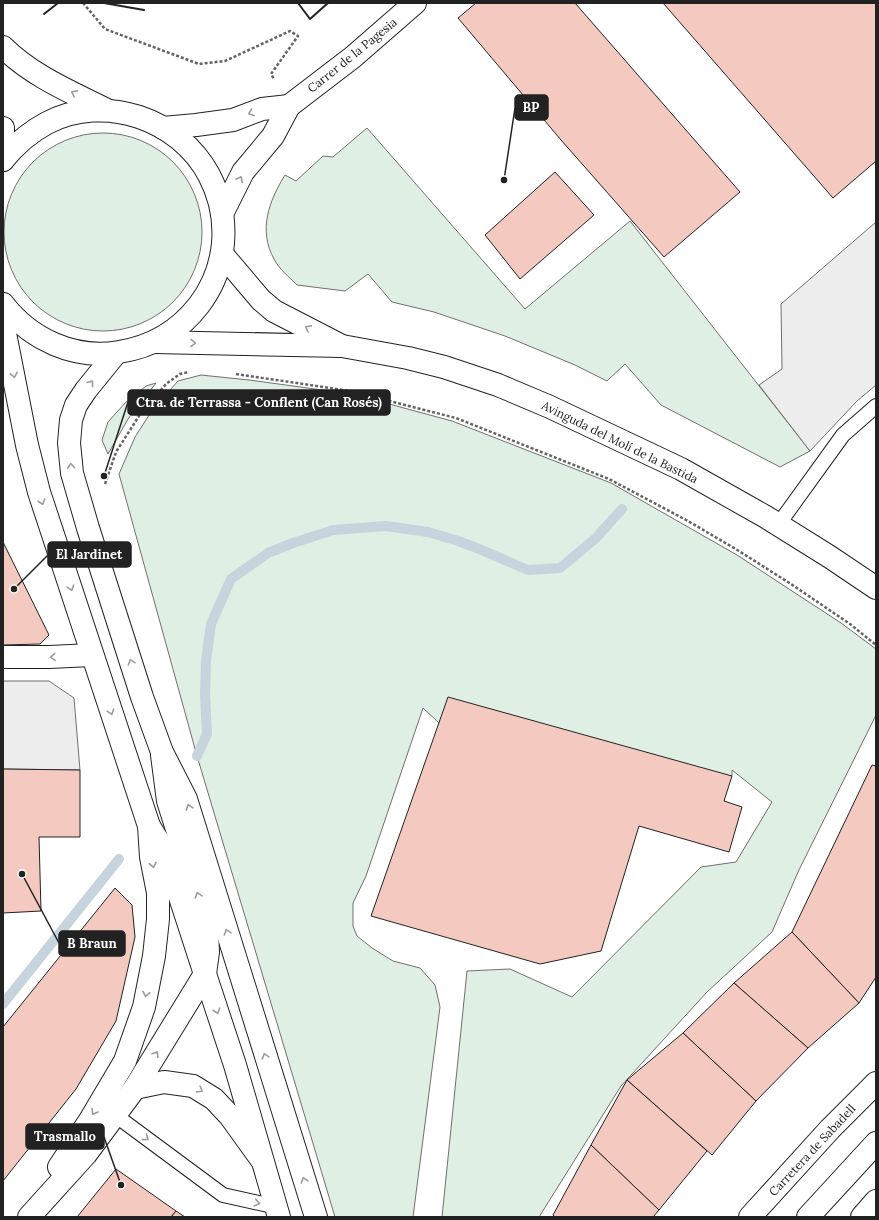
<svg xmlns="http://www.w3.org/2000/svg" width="879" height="1220" viewBox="0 0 879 1220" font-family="Lora,serif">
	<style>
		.green { fill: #e0efe3; stroke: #6f6f6f }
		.parking { fill: #ededed; stroke: #6f6f6f }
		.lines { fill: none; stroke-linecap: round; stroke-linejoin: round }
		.stream { stroke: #c7d3dd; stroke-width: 10 }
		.building { fill: #f3c9c0; stroke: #222 }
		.service-casing { stroke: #222; stroke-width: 16 }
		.minor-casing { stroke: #222; stroke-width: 24 }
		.tertiary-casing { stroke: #222; stroke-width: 24 }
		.secondary-casing { stroke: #222; stroke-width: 24 }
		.path { stroke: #646464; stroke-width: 2.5; stroke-dasharray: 3 2; stroke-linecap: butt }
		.service { stroke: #fff; stroke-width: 14 }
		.minor { stroke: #fff; stroke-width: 22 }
		.tertiary { stroke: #fff; stroke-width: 22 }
		.secondary { stroke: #fff; stroke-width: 22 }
		.wall { stroke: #222; stroke-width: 2 }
		.oneway { stroke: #9c9c9c }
		.labels { text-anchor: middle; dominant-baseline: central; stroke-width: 3; stroke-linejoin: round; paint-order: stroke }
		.street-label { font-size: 12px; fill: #222; stroke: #fff }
		.leader { fill: none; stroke: #222; stroke-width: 1.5 }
		.callout-dot { fill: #222; stroke: #fff; stroke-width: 1.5 }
		.callout { fill: #222; stroke: #222; stroke-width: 1.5 }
		.callout-label { font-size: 13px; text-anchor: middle; font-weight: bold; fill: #fff }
	</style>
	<rect width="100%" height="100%" fill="#fff"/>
	<g class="green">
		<path d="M 367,128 L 525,309 L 630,221 L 810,451 L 780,467 L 661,405 L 625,364 L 607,381 L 575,365 L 505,336 L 434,312 L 392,302 L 368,274 L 345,291 L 297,285 C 289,277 279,269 274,259 C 258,230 269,201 285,175 L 296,181 L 323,156 L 333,157 Z"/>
		<circle cx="103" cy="232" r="99"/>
		<polygon points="201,375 249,380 352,394 452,421 611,483 737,555 841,623 876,649 876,715 798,872 772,932 707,992 621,1086 539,1217 442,1217 467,971 510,969 572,997 701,867 736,862 772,802 732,770 732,776 439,723 423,708 366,876 353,903 353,926 357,936 372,948 393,961 420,968 435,985 440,1007 413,1217 335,1217 197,756 119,474 135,437 153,409 178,381"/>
		<polygon points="156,383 128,419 108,454 102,440 108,422 125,403 146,386"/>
	</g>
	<g class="parking">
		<polygon points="876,222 876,385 857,401 810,451 759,385 782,369 781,304"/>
		<polygon points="3,681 49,681 74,698 80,770 3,769"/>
	</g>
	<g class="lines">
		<g class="stream">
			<polyline points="197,756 207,734 205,695 206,661 211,624 231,579 268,553 293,543 333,530 386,526 428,532 455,540 472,546 528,570 560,568 596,538 622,509"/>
			<polyline points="3,1004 119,859"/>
		</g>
	</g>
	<g class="building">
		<polygon points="476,3 575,3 740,192 664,257 561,140 458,18"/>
		<polygon points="663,3 876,3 876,161 833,198"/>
		<polygon points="555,172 594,215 520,279 485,235"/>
		<polygon points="3,542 49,635 40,644 3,645"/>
		<polygon points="448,697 732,776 724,801 742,807 729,852 639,826 601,951 540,964 371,916"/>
		<polygon points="872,765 876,766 876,977 859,1003 792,932"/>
		<polygon points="3,769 80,770 80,837 39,837 41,911 3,913"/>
		<polygon points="115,888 132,905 135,937 116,1021 76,1089 3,1181 3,1027"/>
		<polygon points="792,932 859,1003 808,1048 734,983"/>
		<polygon points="734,983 808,1048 756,1101 683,1033"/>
		<polygon points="683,1033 756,1101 712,1155 627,1080"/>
		<polygon points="627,1080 707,1151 659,1210 591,1145"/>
		<polygon points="591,1145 659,1210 653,1217 555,1217 553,1215"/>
		<polygon points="116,1169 176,1211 171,1217 77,1217"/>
		<polygon points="176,1211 185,1217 171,1217"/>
	</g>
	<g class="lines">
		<defs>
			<g id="service">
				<polyline points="778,525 843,435 876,406"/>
				<polyline points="115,1115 223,1195 277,1207"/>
			</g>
			<g id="minor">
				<polyline points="289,106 353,57 415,3"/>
				<polyline points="342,346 408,358 444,367 498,385 550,407 681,469 766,517 830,557 876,588"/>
				<polyline points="3,657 49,657 92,655"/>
				<polyline points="750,1217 830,1129 876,1083"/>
				<polyline points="862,1217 876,1201"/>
			</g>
			<g id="tertiary">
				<polyline points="135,1088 164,1082 193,1086 214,1099 230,1116 261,1159"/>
				<polyline points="59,1167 90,1120 125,1061 144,1007 154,956 158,919 158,893 151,857 149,826"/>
				<polyline points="29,1217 86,1154 135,1088 205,974 208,952 207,932 200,902 168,801 162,755"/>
			</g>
			<g id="secondary">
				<path d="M 3,47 C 32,76 71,92 107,110"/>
				<polyline points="3,128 3,160"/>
				<polyline points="163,128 196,125 233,120 262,109 289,106"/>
				<path d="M 3,160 C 15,145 30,132 47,123 C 105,93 179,119 209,175 C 220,196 225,220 223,243 C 221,266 212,288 199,305 C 179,331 151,347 119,352 C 74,360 30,339 3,304"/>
				<polyline points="222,214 243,172 273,136 289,106"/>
				<polyline points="222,254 261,300 274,311 338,344"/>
				<polyline points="3,323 27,445 39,492 149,826 166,854 205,974 235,1065 279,1217"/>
				<polyline points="154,342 342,346"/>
				<polyline points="116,353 86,390 76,405 71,420 69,443 72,473 88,528 142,697 162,752 186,799 316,1217"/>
				<polyline points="808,1217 876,1143"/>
			</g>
		</defs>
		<use href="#service" class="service-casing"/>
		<use href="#minor" class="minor-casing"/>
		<use href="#tertiary" class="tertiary-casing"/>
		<use href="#secondary" class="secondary-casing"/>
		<g class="path">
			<polyline points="83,3 105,29 199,64 225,61 290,31 298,36 271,74 274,79"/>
			<polyline points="236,374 350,391 456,418 609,479 688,521 739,551 791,584 850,624 876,645"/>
			<polyline points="105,484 116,452 139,416 166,384 180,374 189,372"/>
		</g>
		<use href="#service" class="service"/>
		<use href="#minor" class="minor"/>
		<use href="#tertiary" class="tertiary"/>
		<use href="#secondary" class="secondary"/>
		<g class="wall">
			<polyline points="104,3 144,10"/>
			<polyline points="298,3 310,19 328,3"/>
			<polyline points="44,14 58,3"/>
		</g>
	</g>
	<defs><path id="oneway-chevron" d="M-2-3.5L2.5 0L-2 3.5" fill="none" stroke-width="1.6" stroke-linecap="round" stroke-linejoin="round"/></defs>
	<g class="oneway">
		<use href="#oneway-chevron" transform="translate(74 93) rotate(-153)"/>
		<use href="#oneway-chevron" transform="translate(251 113) rotate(160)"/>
		<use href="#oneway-chevron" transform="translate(240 179) rotate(-63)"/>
		<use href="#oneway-chevron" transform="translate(308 328) rotate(-152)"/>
		<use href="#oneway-chevron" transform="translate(193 343) rotate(1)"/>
		<use href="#oneway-chevron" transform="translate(14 375) rotate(79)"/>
		<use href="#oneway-chevron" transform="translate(91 383) rotate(-52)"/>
		<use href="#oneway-chevron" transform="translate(71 466) rotate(-95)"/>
		<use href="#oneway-chevron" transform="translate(42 502) rotate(71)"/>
		<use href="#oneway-chevron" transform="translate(71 588) rotate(72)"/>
		<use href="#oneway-chevron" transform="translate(53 657) rotate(177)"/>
		<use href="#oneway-chevron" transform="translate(131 662) rotate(-108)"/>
		<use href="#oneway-chevron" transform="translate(111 712) rotate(72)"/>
		<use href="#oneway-chevron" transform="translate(189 807) rotate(-108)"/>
		<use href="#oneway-chevron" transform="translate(153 865) rotate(79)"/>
		<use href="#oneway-chevron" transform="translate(198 895) rotate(-108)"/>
		<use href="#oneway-chevron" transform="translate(227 932) rotate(-107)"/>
		<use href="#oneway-chevron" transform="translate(146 994) rotate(101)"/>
		<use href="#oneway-chevron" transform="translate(217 1011) rotate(71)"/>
		<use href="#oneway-chevron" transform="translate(156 1054) rotate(-58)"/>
		<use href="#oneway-chevron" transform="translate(265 1056) rotate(-107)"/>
		<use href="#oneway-chevron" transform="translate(200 1090) rotate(32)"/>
		<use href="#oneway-chevron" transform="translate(94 1112) rotate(121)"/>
		<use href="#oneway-chevron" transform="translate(146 1138) rotate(37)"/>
		<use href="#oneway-chevron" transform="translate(304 1180) rotate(-107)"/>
		<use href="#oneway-chevron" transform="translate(257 1203) rotate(13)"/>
	</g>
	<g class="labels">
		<g class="street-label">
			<text transform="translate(352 55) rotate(-39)">Carrer de la Pagesia</text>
			<text transform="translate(620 442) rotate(26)">Avinguda del Molí de la Bastida</text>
			<text transform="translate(812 1150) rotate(-47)">Carretera de Sabadell</text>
		</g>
	</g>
	<path class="leader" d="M504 180L515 108M104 476L128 402M14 589L48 555M22 874L59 943M121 1185L104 1137"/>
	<g class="callout-dot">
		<circle cx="504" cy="180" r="4"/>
		<circle cx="104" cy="476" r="4"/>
		<circle cx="14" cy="589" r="4"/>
		<circle cx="22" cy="874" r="4"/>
		<circle cx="121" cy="1185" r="4"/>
	</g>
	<g class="callout">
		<rect x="515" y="95" width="33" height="25" rx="4"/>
		<rect x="128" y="390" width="262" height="25" rx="4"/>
		<rect x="48" y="542" width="83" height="25" rx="4"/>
		<rect x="59" y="931" width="66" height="25" rx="4"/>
		<rect x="26" y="1124" width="78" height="25" rx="4"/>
	</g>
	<g class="callout-label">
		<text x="531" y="112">BP</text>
		<text x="259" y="407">Ctra. de Terrassa - Conflent (Can Rosés)</text>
		<text x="89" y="559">El Jardinet</text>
		<text x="92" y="948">B Braun</text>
		<text x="65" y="1141">Trasmallo</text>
	</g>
	<rect width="879" height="1220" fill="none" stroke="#222222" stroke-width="8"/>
</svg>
